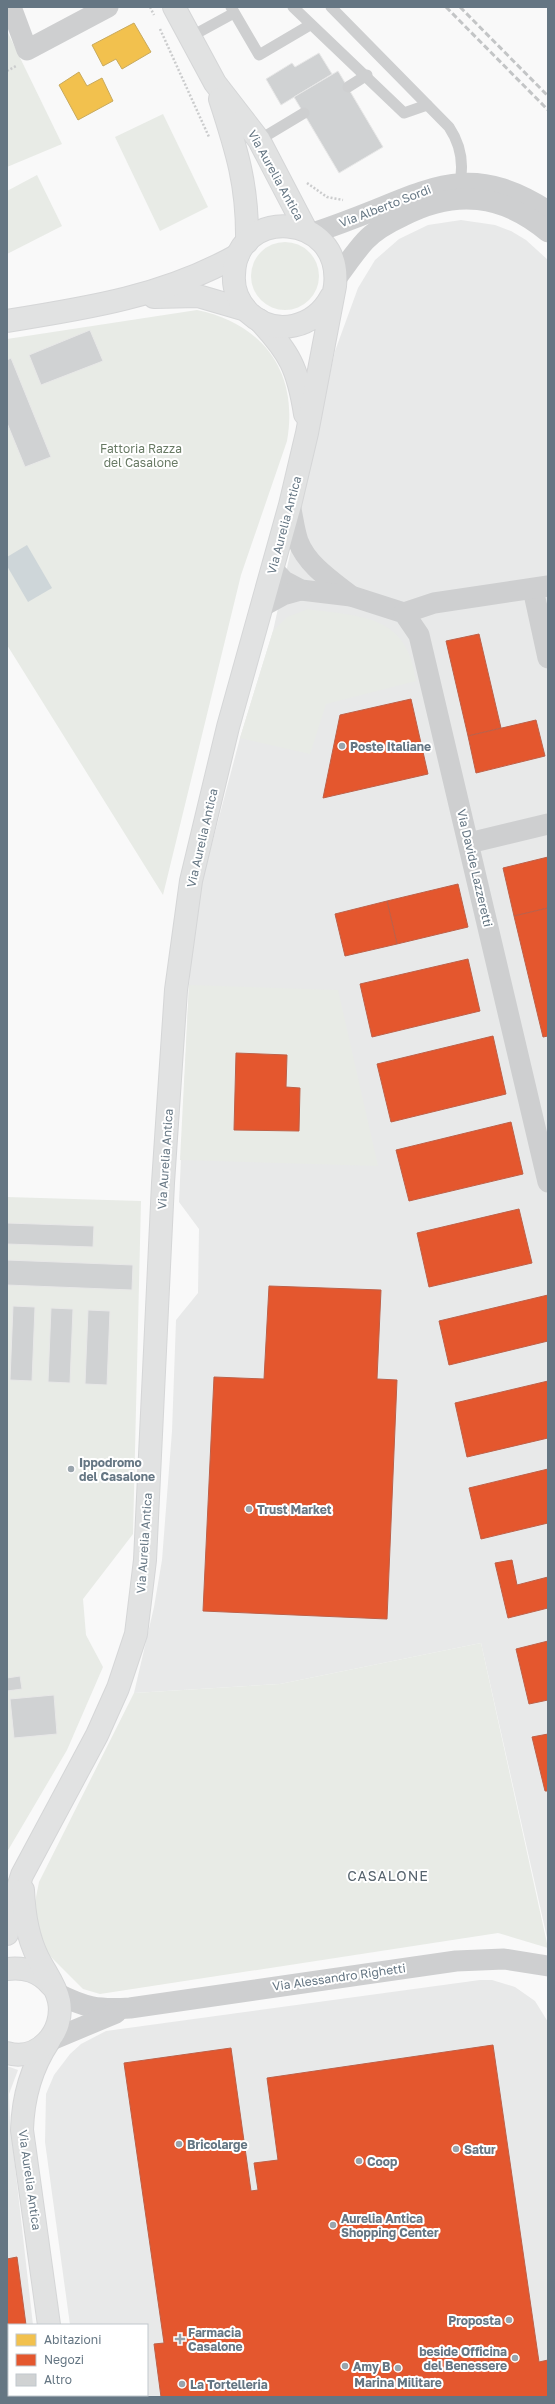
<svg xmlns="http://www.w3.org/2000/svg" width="555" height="2404" viewBox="0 0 555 2404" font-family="'Golos Text',sans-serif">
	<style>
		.built { fill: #e8e9e9 }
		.green { fill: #e8ebe6 }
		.water { fill: #ced6d9 }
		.homes { fill: #f2c14e; stroke: #c8aa5e }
		.shops { fill: #e4572e; stroke: #be6048 }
		.building { fill: #d0d2d3; stroke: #e8e8e8 }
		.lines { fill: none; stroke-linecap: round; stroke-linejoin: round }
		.secondary-casing { stroke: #d5d6d7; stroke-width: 24 }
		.path { stroke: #cbcccd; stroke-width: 2.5; stroke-dasharray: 2 2; stroke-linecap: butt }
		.lane { stroke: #cecfd0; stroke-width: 11 }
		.street { stroke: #cecfd0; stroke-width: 21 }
		.secondary { stroke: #e1e2e2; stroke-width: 22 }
		.rail { stroke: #c3c5c6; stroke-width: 3; stroke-dasharray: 6 3; stroke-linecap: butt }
		.poi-dot { fill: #99a4ac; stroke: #fff; stroke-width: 1.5 }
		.labels { text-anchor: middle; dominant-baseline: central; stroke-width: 4; stroke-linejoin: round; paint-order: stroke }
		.street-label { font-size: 12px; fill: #657683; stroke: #fff }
		.park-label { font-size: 12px; fill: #687a64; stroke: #fff }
		.poi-label { font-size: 12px; font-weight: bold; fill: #657683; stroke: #fff; text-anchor: start }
		.quarter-label { font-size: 14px; letter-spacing: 1px; fill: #57646e; stroke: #fff }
	</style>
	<rect width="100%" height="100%" fill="#f9f9f9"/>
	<g class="built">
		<polygon points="461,220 495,225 511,231 526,240 548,260 548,1942 481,1643 280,1684 134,1693 154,1607 162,1560 172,1431 176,1320 198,1293 199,1229 179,1202 189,985 193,935 203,878 240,738 273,631 335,351 358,288 375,260 399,239 428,225"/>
		<polygon points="480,1980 492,1980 515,1987 535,2001 548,2022 548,2397 81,2397 80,2395 147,2395 147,2325 70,2325 45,2142 46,2094 54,2075 70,2054 81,2044 106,2031"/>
		<polygon points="7,2066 18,2070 9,2094 10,2122 33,2325 9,2325 9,2395 42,2395 42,2397 7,2397"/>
	</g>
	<g class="green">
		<polygon points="7,31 62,144 7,167"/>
		<polygon points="163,114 208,207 160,231 115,137"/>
		<polygon points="37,175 62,226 7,254 7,191"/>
		<circle cx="285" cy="276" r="34"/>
		<path d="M 197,310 C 264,324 299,373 287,441 L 241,575 L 163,895 L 7,645 L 7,339 Z"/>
		<path d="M 308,609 C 362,617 407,614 416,681 L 326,704 L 310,754 L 240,738 L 273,631 L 287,617 Z"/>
		<polygon points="189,985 338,990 378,1166 180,1160"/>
		<polygon points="7,1197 141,1201 133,1534 83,1599 86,1635 103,1667 67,1750 7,1852"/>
		<polygon points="481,1643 548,1948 498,1933 100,1994 83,1989 46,1952 41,1942 34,1907 39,1882 134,1693 280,1684"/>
	</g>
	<polygon class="water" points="27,545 52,588 28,602 7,566 7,557"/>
	<g class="homes">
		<polygon points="134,23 151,52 122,69 116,59 103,66 92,45"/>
		<polygon points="79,72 87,86 102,78 113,101 78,120 59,85"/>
	</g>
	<g class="shops">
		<polygon points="479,634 501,728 468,736 446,641"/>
		<polygon points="411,699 428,774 323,798 340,715"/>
		<polygon points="536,720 545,756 476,773 468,736"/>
		<polygon points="548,857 548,908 514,916 503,868"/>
		<polygon points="458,884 468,927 397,944 387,901"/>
		<polygon points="387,901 397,944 345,956 335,914"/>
		<polygon points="548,908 548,1036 543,1037 514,916"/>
		<polygon points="468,959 480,1011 372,1037 360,984"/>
		<polygon points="493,1036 506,1094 391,1122 377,1064"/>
		<polygon points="236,1053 287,1055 286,1087 300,1088 299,1131 234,1130"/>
		<polygon points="511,1122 523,1174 409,1201 396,1150"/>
		<polygon points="519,1209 532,1263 429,1287 417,1233"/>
		<polygon points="269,1286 381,1290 377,1379 397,1380 387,1619 203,1611 214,1377 264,1379"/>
		<polygon points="548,1295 548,1341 449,1365 439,1321"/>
		<polygon points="548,1381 548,1438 467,1457 455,1403"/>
		<polygon points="548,1469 548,1523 481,1539 469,1488"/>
		<polygon points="512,1560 517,1585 548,1577 548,1608 508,1618 495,1563"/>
		<polygon points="548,1641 548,1700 529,1704 516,1649"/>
		<polygon points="548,1734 548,1791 545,1791 532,1737"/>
		<polygon points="493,2045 539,2362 548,2360 548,2397 161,2397 154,2344 164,2343 124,2063 231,2048 251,2191 258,2190 254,2163 278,2160 267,2078"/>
		<polygon points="17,2257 26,2325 9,2325 9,2353 7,2353 7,2259"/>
	</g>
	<g class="building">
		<polygon points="319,53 332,74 281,105 266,79 292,63 295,67"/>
		<polygon points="338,71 383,147 339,173 294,97"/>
		<polygon points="90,330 103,361 41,385 29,355"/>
		<polygon points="11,358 51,457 25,467 7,423 7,360"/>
		<polygon points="7,1223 94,1226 93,1247 7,1244"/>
		<polygon points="7,1260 133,1265 132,1290 7,1285"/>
		<polygon points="13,1306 35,1307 32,1381 10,1380"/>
		<polygon points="51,1308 73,1309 70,1383 48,1382"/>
		<polygon points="88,1310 110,1311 107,1385 85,1384"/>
		<polygon points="20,1676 22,1689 7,1691 7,1678"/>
		<polygon points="54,1695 57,1734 14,1738 10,1699"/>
	</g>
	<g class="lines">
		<defs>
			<g id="secondary">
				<polyline points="174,7 215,83 259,140 306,230"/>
				<path d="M 220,99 C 237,151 248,186 247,242"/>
				<polyline points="154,297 198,296 246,310"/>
				<path d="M 259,320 C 290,353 298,369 305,414"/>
				<path d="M 7,321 C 89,308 165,296 238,255"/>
				<path d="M 7,1934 L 11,1910 L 22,1875 L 97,1735 L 118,1688 L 136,1634 L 145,1560 L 163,1183 L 176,990 L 191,881 L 228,727 L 290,505 L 307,433 L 335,286 C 343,211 235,206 234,275 C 233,289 239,303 249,313 C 276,338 315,327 331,297"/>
				<path d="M 7,1969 C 25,1967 39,1971 51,1985"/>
				<path d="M 49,2041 C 31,2068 23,2096 22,2130 L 49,2325"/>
				<path d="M 7,2053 C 38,2062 65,2032 59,2001 C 56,1986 45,1972 38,1958 C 27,1936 24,1914 23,1890"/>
				<polyline points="59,2395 59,2397"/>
			</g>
		</defs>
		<use href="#secondary" class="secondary-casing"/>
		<g class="path">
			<polyline points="150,7 154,15"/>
			<polyline points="160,29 209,137"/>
			<polyline points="7,71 16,66"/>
			<polyline points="307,183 327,197 343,200"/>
		</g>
		<g class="lane">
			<polyline points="231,7 259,55 310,25"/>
			<polyline points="293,7 404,113 427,105"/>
			<path d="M 331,7 L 449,127 C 461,145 464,162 460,182"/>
			<polyline points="190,37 234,13"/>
			<polyline points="348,87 367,75"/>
			<polyline points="259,140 304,113"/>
			<polyline points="7,2391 9,2391"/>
		</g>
		<g class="street">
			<polyline points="11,7 27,50 108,7"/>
			<path d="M 313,233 C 334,226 355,218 375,210 C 444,181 480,168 548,211"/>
			<path d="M 335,280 C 345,267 354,253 365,241 C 375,230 390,222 403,216 C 455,189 503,194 548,232"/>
			<path d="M 290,505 C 293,517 294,530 298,541 C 307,565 332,581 351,596"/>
			<polyline points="272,568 284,581 301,590 351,596 404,613 419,635 548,1182"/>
			<polyline points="533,589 548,658"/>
			<polyline points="261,607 283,595 301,590"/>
			<polyline points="404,613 434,603 548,586"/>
			<polyline points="469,843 548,824"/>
			<path d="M 56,1993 C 86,2008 97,2010 130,2008 L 456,1961 L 504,1959 L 548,1966"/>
			<polyline points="49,2041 116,2013"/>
		</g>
		<use href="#secondary" class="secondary"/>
		<g class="rail">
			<polyline points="446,7 548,110"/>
			<polyline points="460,7 548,96"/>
		</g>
	</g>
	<g class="poi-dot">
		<circle cx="342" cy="746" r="4"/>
		<circle cx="71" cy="1469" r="4"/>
		<circle cx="249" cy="1509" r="4"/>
		<circle cx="179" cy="2144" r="4"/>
		<circle cx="456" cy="2149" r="4"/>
		<circle cx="359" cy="2161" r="4"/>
		<circle cx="333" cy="2225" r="4"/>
		<circle cx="509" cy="2320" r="4"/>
		<path d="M178 2333h4v4h4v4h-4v4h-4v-4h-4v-4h4z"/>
		<circle cx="515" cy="2358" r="4"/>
		<circle cx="345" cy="2366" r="4"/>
		<circle cx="398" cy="2368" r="4"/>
		<circle cx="182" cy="2384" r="4"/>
	</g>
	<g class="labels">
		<g class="street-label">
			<text transform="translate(276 175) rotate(61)">Via Aurelia Antica</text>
			<text transform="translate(385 206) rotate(-21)">Via Alberto Sordi</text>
			<text transform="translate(284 525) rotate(-75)">Via Aurelia Antica</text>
			<text transform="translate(202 838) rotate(-77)">Via Aurelia Antica</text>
			<text transform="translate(475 868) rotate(77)">Via Davide Lazzeretti</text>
			<text transform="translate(165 1159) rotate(-86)">Via Aurelia Antica</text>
			<text transform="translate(144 1543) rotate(-86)">Via Aurelia Antica</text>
			<text transform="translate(339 1977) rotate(-8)">Via Alessandro Righetti</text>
			<text transform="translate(30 2180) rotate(82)">Via Aurelia Antica</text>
		</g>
		<g class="park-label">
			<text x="141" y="448">Fattoria Razza<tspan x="141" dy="14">del Casalone</tspan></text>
		</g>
		<g class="poi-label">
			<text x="350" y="746">Poste Italiane</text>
			<text x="79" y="1462">Ippodromo<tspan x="79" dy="14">del Casalone</tspan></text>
			<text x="257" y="1509">Trust Market</text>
			<text x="187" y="2144">Bricolarge</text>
			<text x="464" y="2149">Satur</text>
			<text x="367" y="2161">Coop</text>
			<text x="341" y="2218">Aurelia Antica<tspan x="341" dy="14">Shopping Center</tspan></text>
			<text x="501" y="2320" text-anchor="end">Proposta</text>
			<text x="188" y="2332">Farmacia<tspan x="188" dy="14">Casalone</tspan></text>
			<text x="507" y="2351" text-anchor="end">beside Officina<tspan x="507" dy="14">del Benessere</tspan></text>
			<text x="353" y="2366">Amy B</text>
			<text x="398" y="2382" text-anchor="middle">Marina Militare</text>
			<text x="190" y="2384">La Tortelleria</text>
		</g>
		<g class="quarter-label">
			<text x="388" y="1875">CASALONE</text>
		</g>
	</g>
	<rect width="555" height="2404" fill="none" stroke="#657683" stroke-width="16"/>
	<rect x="8" y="2324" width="140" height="72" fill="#ffffff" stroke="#c1c8cd"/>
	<rect x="16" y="2334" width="20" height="12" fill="#f2c14e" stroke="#c1c8cd"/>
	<text x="44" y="2344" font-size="12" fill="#657683">Abitazioni</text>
	<rect x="16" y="2354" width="20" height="12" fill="#e4572e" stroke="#c1c8cd"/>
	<text x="44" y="2364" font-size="12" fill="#657683">Negozi</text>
	<rect x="16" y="2374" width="20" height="12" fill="#d0d2d3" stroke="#c1c8cd"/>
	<text x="44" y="2384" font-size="12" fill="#657683">Altro</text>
</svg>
